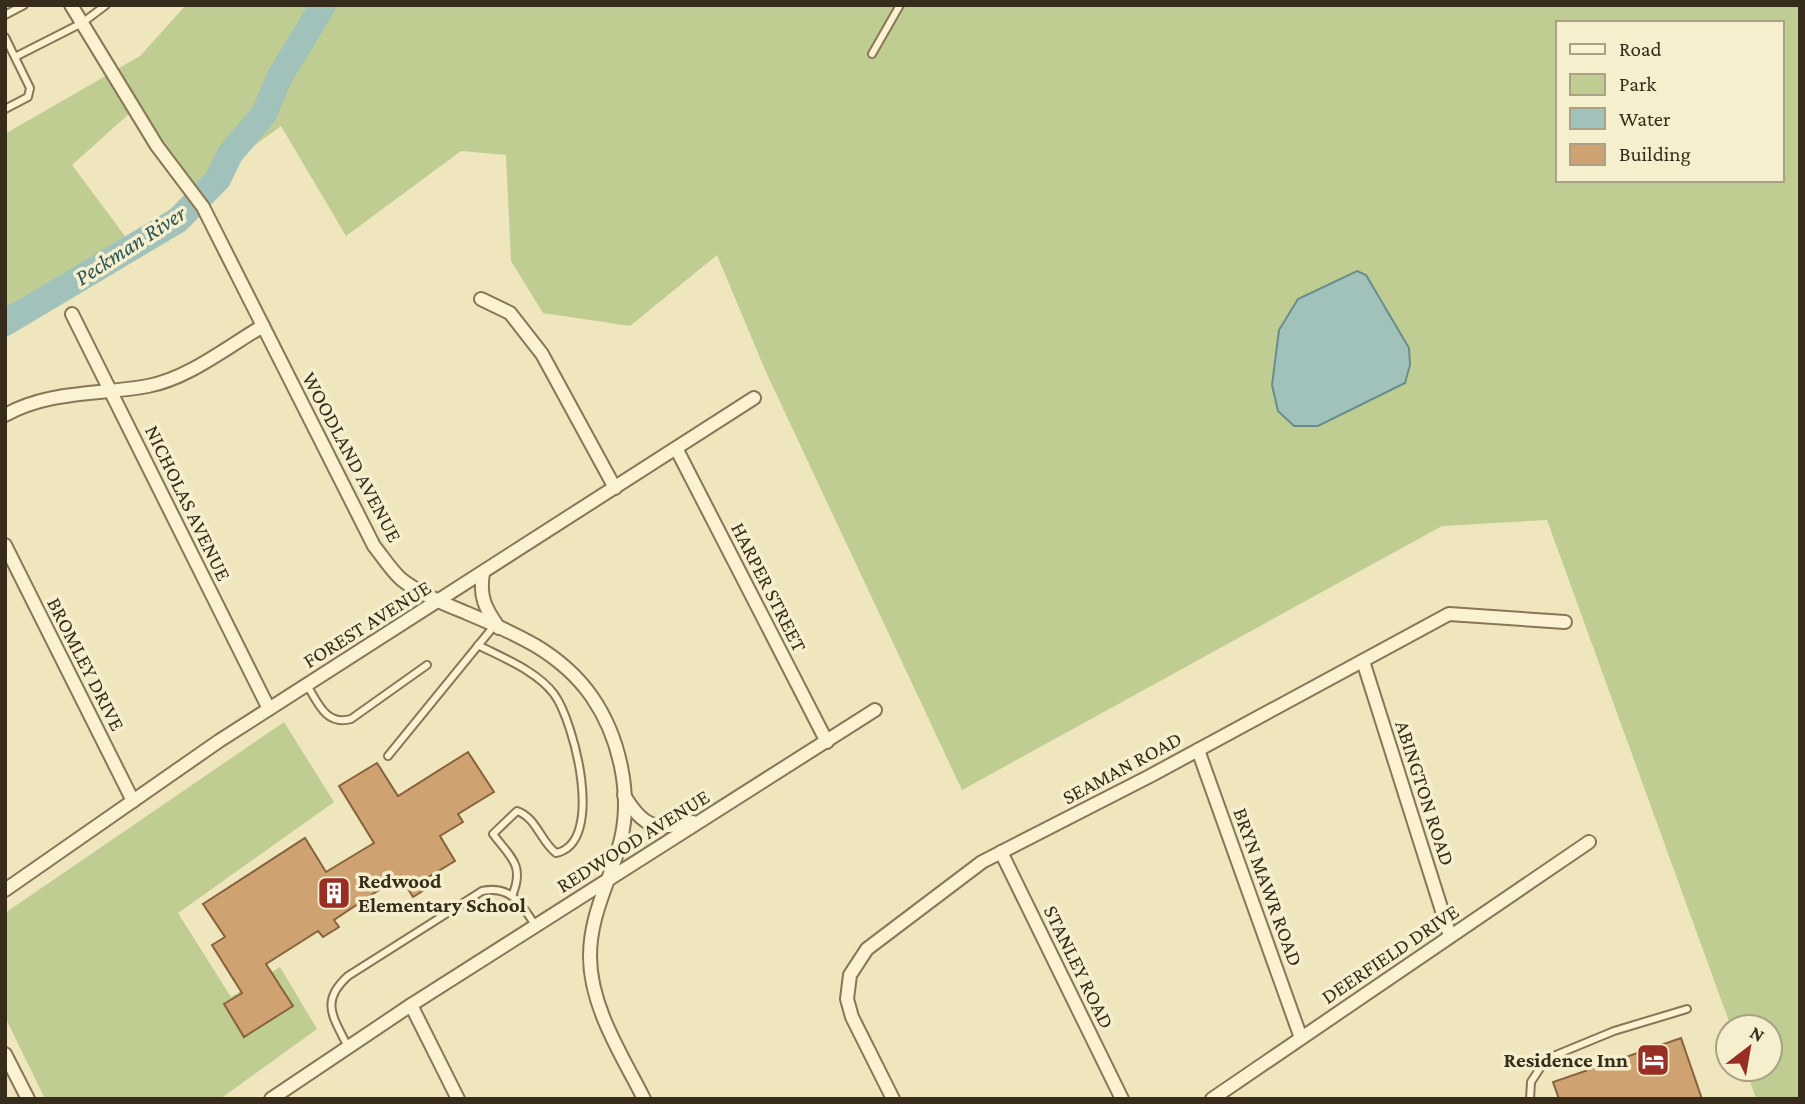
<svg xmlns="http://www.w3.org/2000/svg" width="1805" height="1104" viewBox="0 0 1805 1104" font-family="'Crimson Pro',serif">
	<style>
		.green { fill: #c0cd92; fill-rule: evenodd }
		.water { fill: #a1c1bb; stroke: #698e89; stroke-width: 2 }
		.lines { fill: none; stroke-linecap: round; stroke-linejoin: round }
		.river { stroke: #a1c1bb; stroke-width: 26 }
		.building { fill: #cfa272; stroke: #88623b; stroke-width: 2 }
		.lane-casing { stroke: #887656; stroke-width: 10 }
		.street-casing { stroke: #887656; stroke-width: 16 }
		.lane { stroke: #faf2d1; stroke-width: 6 }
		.street { stroke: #faf2d1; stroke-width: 12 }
		.labels { text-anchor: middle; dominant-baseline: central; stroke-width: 7; stroke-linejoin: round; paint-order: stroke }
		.street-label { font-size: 21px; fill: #372b1b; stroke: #f6efce }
		.poi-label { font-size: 21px; font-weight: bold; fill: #372b1b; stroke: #f6efce; text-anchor: start }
		.water-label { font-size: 23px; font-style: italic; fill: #2a5557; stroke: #f6efce }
	</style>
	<rect width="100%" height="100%" fill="#efe6be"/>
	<g class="green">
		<path d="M 186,5 L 1800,5 L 1800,1099 L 1756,1099 L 1746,1069 L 1770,1069 L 1770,1027 L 1731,1027 L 1547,520 L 1442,526 L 962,790 L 765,370 L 717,255 L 630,326 L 543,313 L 511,261 L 506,155 L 461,151 L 346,236 L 281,126 L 189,193 L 130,113 L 72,165 L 134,248 L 5,325 L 5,134 L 140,56 ZM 1558,23 L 1782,23 L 1782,180 L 1558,180 ZM 1357,271 L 1366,275 L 1409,348 L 1410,365 L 1405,383 L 1318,426 L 1333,284 Z"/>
		<polygon points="284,722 334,802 178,913 231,997 280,967 317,1029 220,1099 45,1099 5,1017 5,913"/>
	</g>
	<polygon class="water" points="1357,271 1366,275 1409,348 1410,365 1405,383 1318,426 1294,426 1278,411 1272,385 1279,330 1298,299"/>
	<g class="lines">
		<polyline class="river" points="5,323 178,220 218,179 230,154 264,114 279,78 323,5"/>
	</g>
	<g class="building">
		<polygon points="468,752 494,792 458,814 463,822 440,836 455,861 427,878 431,886 413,897 400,876 334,920 339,927 323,937 318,931 266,964 293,1006 244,1037 224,1004 242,993 212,945 225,937 203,904 305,838 326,872 374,843 339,786 377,763 398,796"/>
		<polygon points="1681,1038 1702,1099 1559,1099 1553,1082"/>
	</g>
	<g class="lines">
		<defs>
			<g id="lane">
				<polyline points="5,15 24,5"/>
				<polyline points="5,37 30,88 28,97 5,109"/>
				<polyline points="872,54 900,5"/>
				<polyline points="15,57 82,23 106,5"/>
				<path d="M 478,645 C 503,658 537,671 554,694 C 574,721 606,843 556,853 C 541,842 536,817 517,811 L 493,834 C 511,858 525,865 512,896"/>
				<path d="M 307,685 C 318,703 326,726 351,719 L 427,665"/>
				<polyline points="388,756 494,626"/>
				<path d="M 348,1047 C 334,1018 319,1002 348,976 L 482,891 C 510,885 521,903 535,925"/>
				<polyline points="1530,1099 1531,1082 1546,1059 1614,1031 1687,1009"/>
			</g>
			<g id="street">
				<path d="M 71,5 L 157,146 L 203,207 L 374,546 C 383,557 391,570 401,579 C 418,593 442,603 462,611 C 512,632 560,651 592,697 C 619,736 632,793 621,839 C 611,880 590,913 590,956 C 590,1007 622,1055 644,1099"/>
				<polyline points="481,299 510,313 542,354 615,488"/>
				<polyline points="72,314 269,709"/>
				<path d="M 5,415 C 50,390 99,395 148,386 C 189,378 227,347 263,326"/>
				<polyline points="677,450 827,742"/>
				<polyline points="5,545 133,801"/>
				<path d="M 483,573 C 479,597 485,608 499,628"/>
				<polyline points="1363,661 1450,936"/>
				<polyline points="1198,750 1301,1038"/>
				<path d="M 624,795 C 644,829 656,830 693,822"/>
				<polyline points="1001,852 1122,1099"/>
				<polyline points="5,890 219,741 754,398"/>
				<polyline points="411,1005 458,1099"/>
				<polyline points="5,1054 28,1099"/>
				<polyline points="271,1099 411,1005 875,710"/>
				<polyline points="893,1099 852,1017 847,999 850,975 867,949 982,862 1150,776 1449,614 1565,622"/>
				<polyline points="1212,1099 1589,842"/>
			</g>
		</defs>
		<use href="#lane" class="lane-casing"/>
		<use href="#street" class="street-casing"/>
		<use href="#lane" class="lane"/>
		<use href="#street" class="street"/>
	</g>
	<defs>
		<symbol id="building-square" viewBox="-11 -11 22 22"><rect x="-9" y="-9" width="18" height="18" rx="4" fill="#992f24" stroke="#f6efce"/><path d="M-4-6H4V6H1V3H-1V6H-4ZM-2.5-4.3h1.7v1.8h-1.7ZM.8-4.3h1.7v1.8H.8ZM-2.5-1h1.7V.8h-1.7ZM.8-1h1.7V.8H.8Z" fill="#fff"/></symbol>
		<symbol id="hotel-square" viewBox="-11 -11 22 22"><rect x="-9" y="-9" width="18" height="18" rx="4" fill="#992f24" stroke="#f6efce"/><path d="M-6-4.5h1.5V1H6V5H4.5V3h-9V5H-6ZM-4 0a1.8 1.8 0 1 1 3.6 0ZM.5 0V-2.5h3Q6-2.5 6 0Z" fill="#fff"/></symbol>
	</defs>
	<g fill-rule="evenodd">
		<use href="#building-square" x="315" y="874" width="38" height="38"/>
		<use href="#hotel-square" x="1634" y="1041" width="38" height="38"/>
	</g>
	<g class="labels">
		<g class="street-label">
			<text transform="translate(352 457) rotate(62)">WOODLAND AVENUE</text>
			<text transform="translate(188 503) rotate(64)">NICHOLAS AVENUE</text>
			<text transform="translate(769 587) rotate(63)">HARPER STREET</text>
			<text transform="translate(367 624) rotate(-32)">FOREST AVENUE</text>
			<text transform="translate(86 664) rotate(63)">BROMLEY DRIVE</text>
			<text transform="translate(1122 768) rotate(-28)">SEAMAN ROAD</text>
			<text transform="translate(1425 793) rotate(72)">ABINGTON ROAD</text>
			<text transform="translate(633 841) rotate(-32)">REDWOOD AVENUE</text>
			<text transform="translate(1268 887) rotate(70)">BRYN MAWR ROAD</text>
			<text transform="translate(1390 954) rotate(-34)">DEERFIELD DRIVE</text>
			<text transform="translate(1079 967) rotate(64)">STANLEY ROAD</text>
		</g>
		<g class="poi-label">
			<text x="358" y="881">Redwood<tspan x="358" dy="24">Elementary School</tspan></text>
			<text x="1628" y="1060" text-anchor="end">Residence Inn</text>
		</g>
		<g class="water-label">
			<text transform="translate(130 245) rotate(-33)">Peckman River</text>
		</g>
	</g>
	<rect width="1805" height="1104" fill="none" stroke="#372b1b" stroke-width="14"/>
	<rect x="1556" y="21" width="228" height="161" fill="#f6efce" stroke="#aaa186" stroke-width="2"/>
	<rect x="1570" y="44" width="35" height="10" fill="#faf2d1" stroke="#aaa186" stroke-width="2"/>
	<text x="1619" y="56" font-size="21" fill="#372b1b">Road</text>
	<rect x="1570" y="74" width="35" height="21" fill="#c0cd92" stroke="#aaa186" stroke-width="2"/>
	<text x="1619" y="91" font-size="21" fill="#372b1b">Park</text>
	<rect x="1570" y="108" width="35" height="21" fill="#a1c1bb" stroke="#aaa186" stroke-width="2"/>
	<text x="1619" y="126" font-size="21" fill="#372b1b">Water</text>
	<rect x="1570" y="144" width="35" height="21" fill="#cfa272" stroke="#aaa186" stroke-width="2"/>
	<text x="1619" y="161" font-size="21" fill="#372b1b">Building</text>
	<g transform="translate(1749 1048) rotate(31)"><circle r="33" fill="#f6efce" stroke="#aaa186" stroke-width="2"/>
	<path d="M0-5L12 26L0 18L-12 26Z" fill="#992f24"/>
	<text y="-10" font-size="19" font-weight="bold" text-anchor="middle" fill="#372b1b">N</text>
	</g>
</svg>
